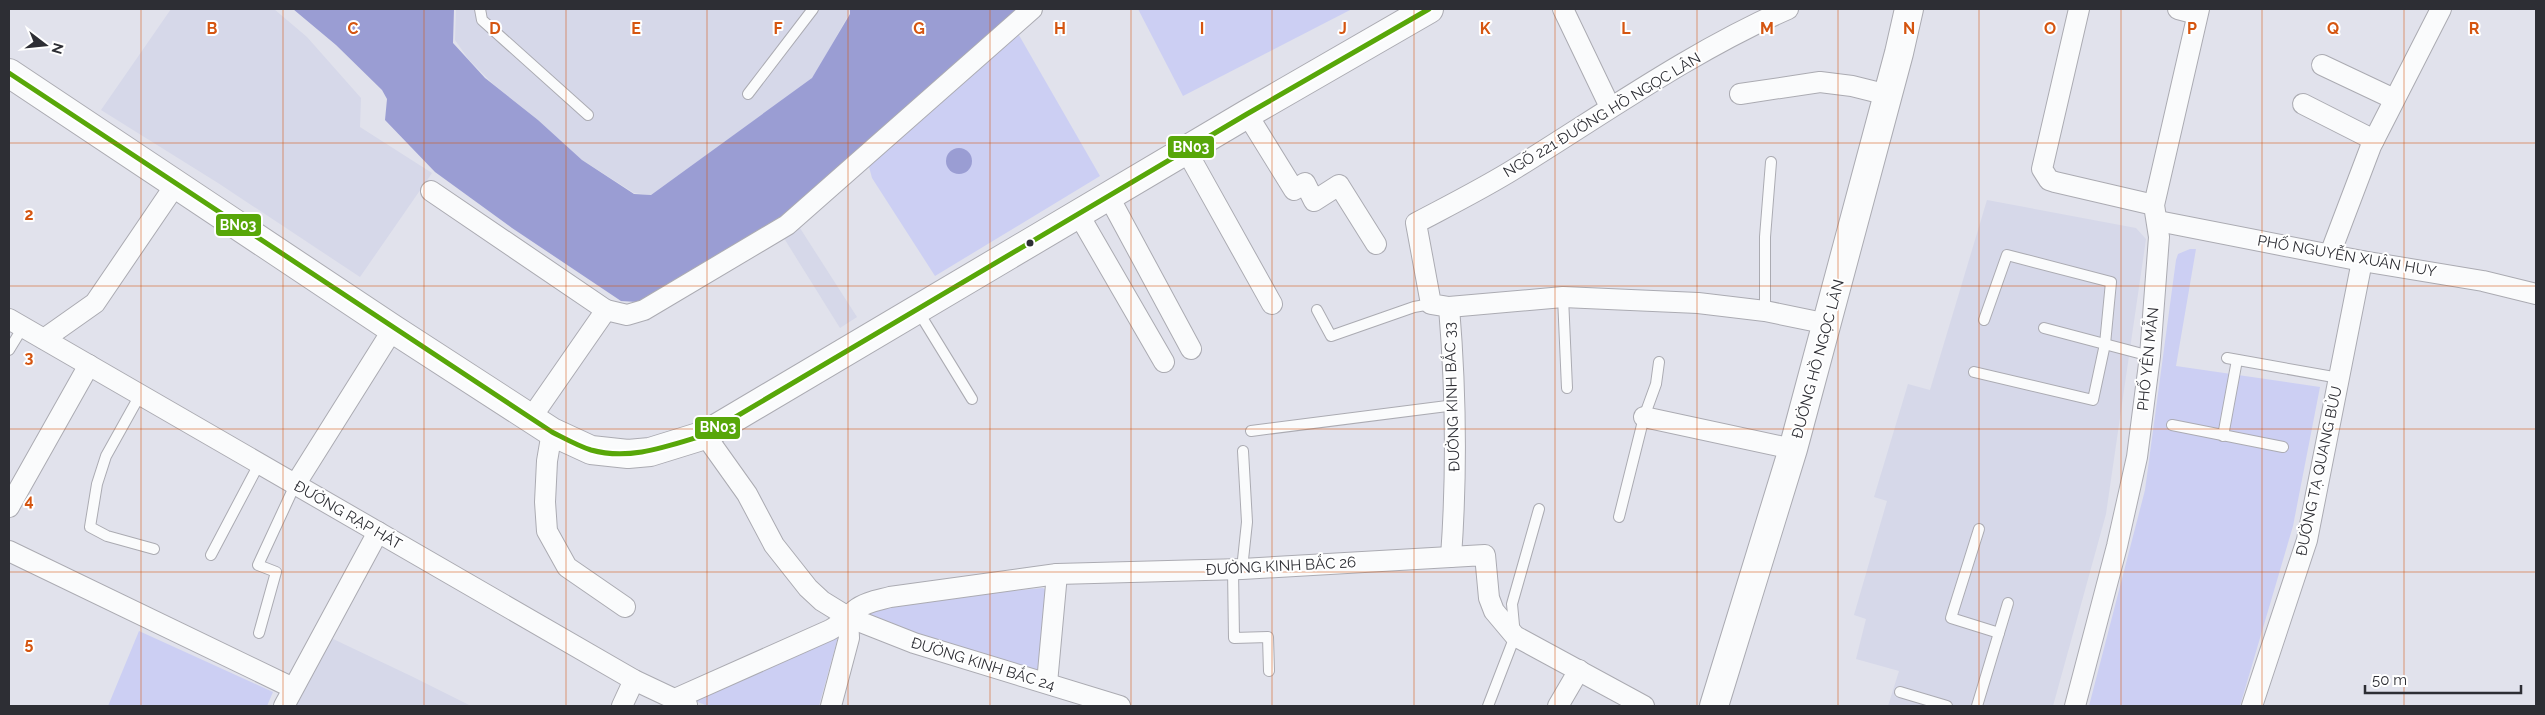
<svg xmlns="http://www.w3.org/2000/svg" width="2545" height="715" viewBox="0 0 2545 715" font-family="Raleway,sans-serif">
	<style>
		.built { fill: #d6d8e9 }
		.green { fill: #cccff3 }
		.water { fill: #9a9dd3 }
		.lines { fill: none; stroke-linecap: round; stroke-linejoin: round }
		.lane-casing { stroke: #ababb2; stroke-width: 12 }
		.street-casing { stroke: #ababb2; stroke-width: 22 }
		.secondary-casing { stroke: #ababb2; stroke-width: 30 }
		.lane { stroke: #fafbfc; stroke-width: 10 }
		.street { stroke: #fafbfc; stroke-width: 20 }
		.secondary { stroke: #fafbfc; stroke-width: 28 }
		.bus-1-casing { stroke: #fff; stroke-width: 9 }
		.bus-1 { stroke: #58a709; stroke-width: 5 }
		.grid { fill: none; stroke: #d55510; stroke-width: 1; stroke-opacity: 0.55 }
		.bus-dot { fill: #2d2e34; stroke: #fff; stroke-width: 2 }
		.labels { text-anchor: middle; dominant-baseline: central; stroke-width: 4; stroke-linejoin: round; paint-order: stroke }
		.street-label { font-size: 15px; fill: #2d2e34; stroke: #fff }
		.grid-label { font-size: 16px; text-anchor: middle; font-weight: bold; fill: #d55510; stroke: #fff; stroke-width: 4; stroke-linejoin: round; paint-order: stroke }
		.line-badge { stroke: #fff; stroke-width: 2 }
		.badge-label { font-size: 14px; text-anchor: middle; font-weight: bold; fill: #fff }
	</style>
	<rect width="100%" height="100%" fill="#e1e2ec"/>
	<g class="built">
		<polygon points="171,9 274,9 307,37 361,98 360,127 432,173 360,277 218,183 101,110"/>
		<polygon points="456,9 850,9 849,14 813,78 651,195 634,193 582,160 538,120 493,84 469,60 455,40"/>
		<polygon points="1987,200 2136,228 2146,239 2106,514 2053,706 1888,706 1899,671 1856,659 1866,619 1854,615 1887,501 1874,497 1908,384 1930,390"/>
		<polygon points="798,225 857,317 840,328 782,235"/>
		<polygon points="329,637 411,676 471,706 294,706"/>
	</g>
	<g class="green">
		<polygon points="1138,9 1352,9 1183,96"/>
		<polygon points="1016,30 1100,176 935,276 872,178 868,163"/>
		<polygon points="2190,249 2196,249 2176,366 2320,387 2293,526 2240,706 2089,706 2145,490 2176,260 2178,254"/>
		<polygon points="1043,588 1046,590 1042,665 1037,676 870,618 869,613 881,603"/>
		<polygon points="139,631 273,692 267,706 108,706"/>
		<polygon points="838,637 819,706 708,706 690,699"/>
	</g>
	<g class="water">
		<polygon points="293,9 454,9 453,43 485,78 538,120 582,160 634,194 651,195 812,78 850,14 850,9 1023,9 797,207 637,302 621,301 512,228 435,172 385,120 387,99 382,90 336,45"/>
		<circle cx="959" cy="161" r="13"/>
	</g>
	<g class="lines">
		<defs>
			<g id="lane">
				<polyline points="480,9 482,20 588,115"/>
				<polyline points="748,94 813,9"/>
				<polyline points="1563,297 1567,388"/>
				<polyline points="1317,310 1331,336 1414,307 1431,304"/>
				<polyline points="918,311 972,399"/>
				<polyline points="1765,311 1765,237 1771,162"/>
				<polyline points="2044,328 2150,356"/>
				<polyline points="9,350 23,327"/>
				<polyline points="2227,358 2339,378"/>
				<polyline points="1974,372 2093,400 2105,344 2111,282 2007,255 1984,320"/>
				<polyline points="140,395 106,456 97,484 90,527 107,536 154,549"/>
				<polyline points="2172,425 2283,447"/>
				<polyline points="1251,431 1455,405"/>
				<polyline points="2223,436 2237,360"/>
				<polyline points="1619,517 1644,417 1656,384 1659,362"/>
				<polyline points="1979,529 1951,618 1999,633"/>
				<polyline points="211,555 259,464"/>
				<polyline points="1233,569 1234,638 1268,637 1269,671"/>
				<polyline points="1242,569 1247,522 1243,451"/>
				<polyline points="259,633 276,572 258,565 295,485"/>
				<polyline points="1900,692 1947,706"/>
				<polyline points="1488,706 1515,636 1512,604 1539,509"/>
				<polyline points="1977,706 2008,603"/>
			</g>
			<g id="street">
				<polyline points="1563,9 1610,107"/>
				<polyline points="2079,9 2042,169 2049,180 2055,182 2154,205"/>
				<polyline points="2178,9 2197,14"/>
				<polyline points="2322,65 2394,99"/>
				<polyline points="1740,94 1820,82 1852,86 1888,95"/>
				<polyline points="2303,104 2374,140"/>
				<polyline points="1247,114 1294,190 1305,183 1314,201 1339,185 1376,244"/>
				<polyline points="1186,150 1272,304"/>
				<polyline points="431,191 606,310 531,418"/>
				<polyline points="1109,197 1191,349"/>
				<polyline points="1079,215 1164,362"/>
				<polyline points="2158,221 2362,261 2483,281 2536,294"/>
				<polyline points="2330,254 2371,146 2441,9"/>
				<polyline points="1449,307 1563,297 1698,303 1765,311 1828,324"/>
				<polyline points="606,310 627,315 644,310 787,225 1032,9"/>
				<polyline points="9,319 634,680 687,705"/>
				<polyline points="44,339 95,303 176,184"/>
				<polyline points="1644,417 1793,449"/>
				<polyline points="552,432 547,461 545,502 547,531 567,567 625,607"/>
				<polyline points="705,435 747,494 774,545 808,588 822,601 848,617 914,643 1120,706"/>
				<polyline points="295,485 393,329"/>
				<polyline points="9,507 89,365"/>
				<polyline points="9,551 293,688"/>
				<path d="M 1451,557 C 1457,474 1456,391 1449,307 L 1431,304 L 1416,223 C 1450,205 1484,188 1516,168 C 1605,113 1692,51 1788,9"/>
				<polyline points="1047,683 1057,574"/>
				<path d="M 675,699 L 830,630 C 840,625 847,617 855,610 C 865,602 879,600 890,597 L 1057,574 L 1242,569 L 1485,555 L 1489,598 L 1494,611 L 1515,636 L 1644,706"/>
				<polyline points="284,706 378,532"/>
				<polyline points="622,706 634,680"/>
				<polyline points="831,706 849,638 848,617"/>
				<polyline points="1558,706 1579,670"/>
				<polyline points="2075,706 2117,546 2137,457 2150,356 2159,237 2154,205 2199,9"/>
				<polyline points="2252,706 2307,540 2362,261"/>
			</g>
			<g id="secondary">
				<polyline points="9,73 393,329 552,432 591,450 628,454 650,452 705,435 1247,114 1429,9"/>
				<polyline points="1714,706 1793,449 1899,53 1909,9"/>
			</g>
		</defs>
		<use href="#lane" class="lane-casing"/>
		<use href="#street" class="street-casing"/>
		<use href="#secondary" class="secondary-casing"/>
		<use href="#lane" class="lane"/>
		<use href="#street" class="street"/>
		<use href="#secondary" class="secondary"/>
		<defs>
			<path id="bus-1" d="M 9,73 L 552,432 C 564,438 578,446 591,450 C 630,461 668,446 705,435 L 1247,114 L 1429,9"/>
		</defs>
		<use href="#bus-1" class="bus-1-casing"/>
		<use href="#bus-1" class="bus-1"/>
	</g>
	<path class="grid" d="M 141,9 L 141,706M 283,9 L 283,706M 424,9 L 424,706M 566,9 L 566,706M 707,9 L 707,706M 848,9 L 848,706M 990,9 L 990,706M 1131,9 L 1131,706M 1272,9 L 1272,706M 1414,9 L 1414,706M 1555,9 L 1555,706M 1697,9 L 1697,706M 1838,9 L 1838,706M 1979,9 L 1979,706M 2121,9 L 2121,706M 2262,9 L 2262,706M 2404,9 L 2404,706M 9,143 L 2536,143M 9,286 L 2536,286M 9,429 L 2536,429M 9,572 L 2536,572"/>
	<circle class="bus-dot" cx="1030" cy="243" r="4.5"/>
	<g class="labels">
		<g class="street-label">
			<text transform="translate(1602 115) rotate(-31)">NGÕ 221 ĐƯỜNG HỒ NGỌC LÂN</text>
			<text transform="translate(2347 256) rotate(10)">PHỐ NGUYỄN XUÂN HUY</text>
			<text transform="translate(1818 359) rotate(-75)">ĐƯỜNG HỒ NGỌC LÂN</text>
			<text transform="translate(2148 359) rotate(-84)">PHỐ YÊN MẪN</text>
			<text transform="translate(1452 397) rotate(-92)">ĐƯỜNG KINH BẮC 33</text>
			<text transform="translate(2319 471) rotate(-78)">ĐƯỜNG TẠ QUANG BỬU</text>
			<text transform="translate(348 515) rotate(30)">ĐƯỜNG RẠP HÁT</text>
			<text transform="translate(1281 566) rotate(-3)">ĐƯỜNG KINH BẮC 26</text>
			<text transform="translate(983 664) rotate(17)">ĐƯỜNG KINH BẮC 24</text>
		</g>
	</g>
	<g class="grid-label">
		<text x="212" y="34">B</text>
		<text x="353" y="34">C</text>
		<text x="495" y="34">D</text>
		<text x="636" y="34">E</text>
		<text x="778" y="34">F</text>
		<text x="919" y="34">G</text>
		<text x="1060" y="34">H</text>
		<text x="1202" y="34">I</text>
		<text x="1343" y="34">J</text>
		<text x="1485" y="34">K</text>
		<text x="1626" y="34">L</text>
		<text x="1767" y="34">M</text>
		<text x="1909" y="34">N</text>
		<text x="2050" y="34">O</text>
		<text x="2192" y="34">P</text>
		<text x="2333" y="34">Q</text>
		<text x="2474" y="34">R</text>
		<text x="29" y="220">2</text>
		<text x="29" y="363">3</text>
		<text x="29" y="506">4</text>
		<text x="29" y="649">5</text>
	</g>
	<g class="line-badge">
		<rect x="1167" y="135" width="48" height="24" rx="5" fill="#58a709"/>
		<rect x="215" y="213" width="47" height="24" rx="5" fill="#58a709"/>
		<rect x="694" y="416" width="47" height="24" rx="5" fill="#58a709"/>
	</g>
	<g class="badge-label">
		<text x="1191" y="152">BN03</text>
		<text x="238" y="230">BN03</text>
		<text x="718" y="432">BN03</text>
	</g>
	<rect width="2545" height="715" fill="none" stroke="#2d2e34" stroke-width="20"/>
	<g transform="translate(45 45) rotate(106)" stroke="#ffffff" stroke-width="4" paint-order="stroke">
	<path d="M0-4L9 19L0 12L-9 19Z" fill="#2d2e34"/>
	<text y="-8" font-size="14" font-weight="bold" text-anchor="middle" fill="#2d2e34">N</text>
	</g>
	<path d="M2365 685v8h156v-8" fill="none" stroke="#2d2e34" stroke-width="2.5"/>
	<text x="2372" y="685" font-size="15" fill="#2d2e34" stroke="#ffffff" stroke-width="4" paint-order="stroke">50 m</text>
</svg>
